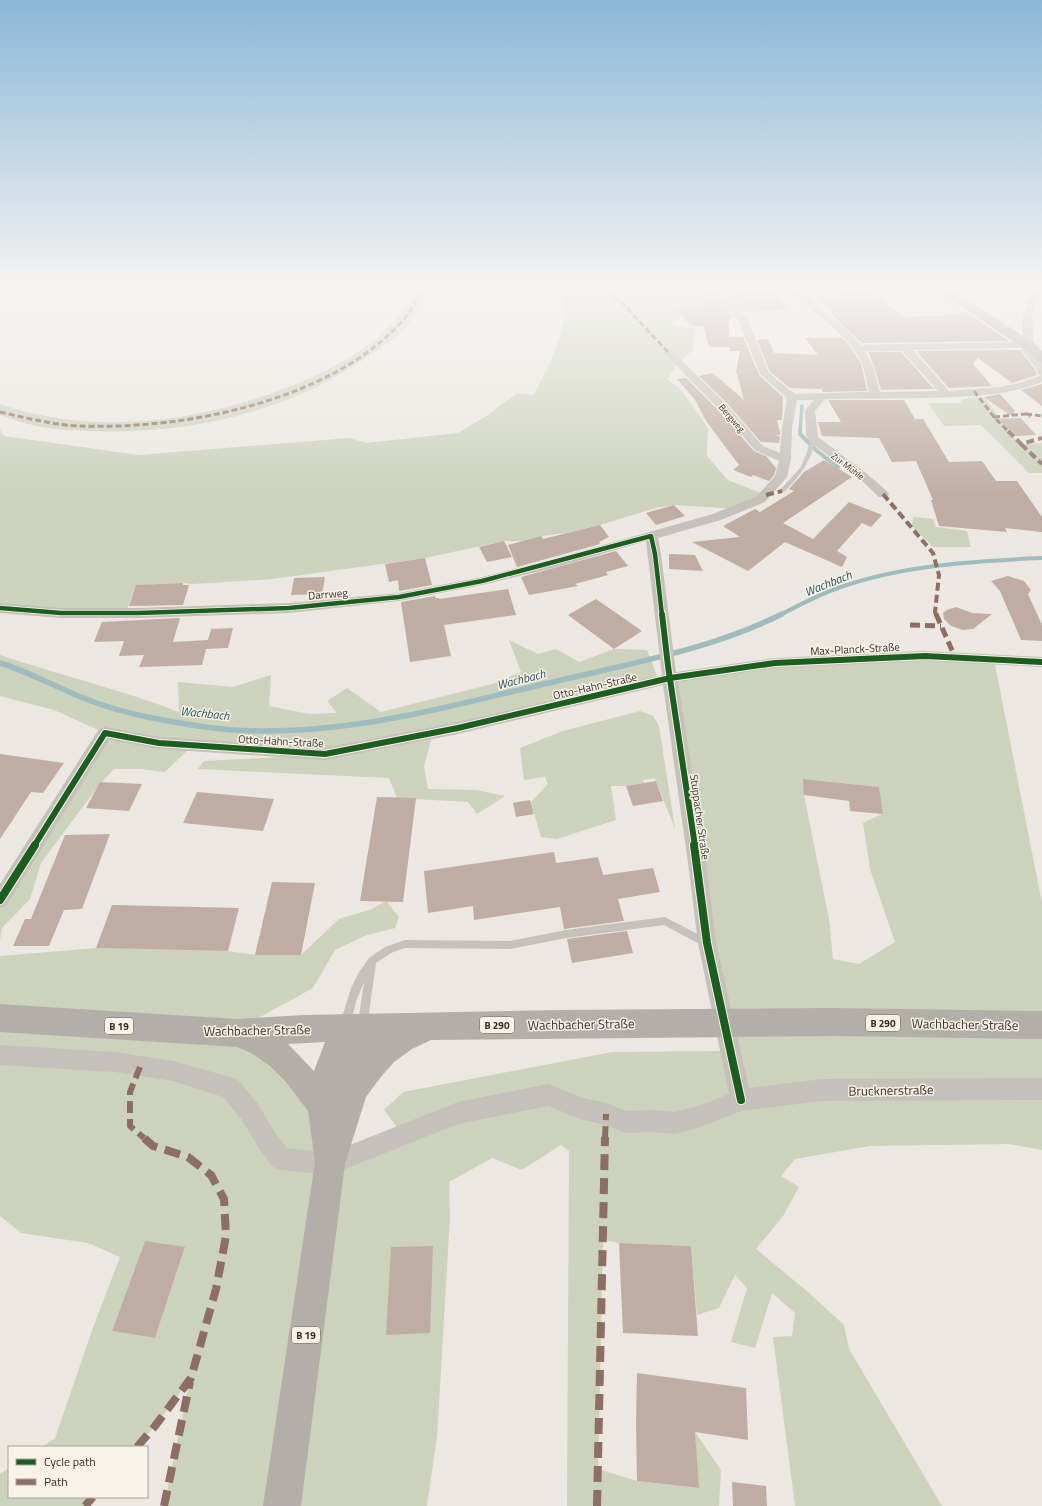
<svg xmlns="http://www.w3.org/2000/svg" width="1042" height="1506" viewBox="0 0 1042 1506" font-family="'Titillium Web',sans-serif">
	<style>
		.green { fill: #ccd2bc; fill-rule: evenodd }
		.lines { fill: none; stroke-linecap: round; stroke-linejoin: round }
		.stream-far2 { stroke: #9ebbbd; stroke-width: 3.5 }
		.stream-far1 { stroke: #9ebbbd; stroke-width: 4 }
		.stream { stroke: #9ebbbd; stroke-width: 5.5 }
		.building { fill: #bfada3 }
		.lane { fill: #c5c0ba; fill-rule: evenodd }
		.street { fill: #c5c0ba; fill-rule: evenodd }
		.secondary { fill: #b6b0ab; fill-rule: evenodd }
		.primary { fill: #b4aea9; fill-rule: evenodd }
		.quiet-far4 { stroke: #8d6e63; stroke-width: 3; stroke-dasharray: 6 3; stroke-linecap: butt }
		.quiet-far3 { stroke: #8d6e63; stroke-width: 4; stroke-dasharray: 8 4; stroke-linecap: butt }
		.quiet-far2 { stroke: #8d6e63; stroke-width: 5; stroke-dasharray: 10 5; stroke-linecap: butt }
		.quiet-far1 { stroke: #8d6e63; stroke-width: 6; stroke-dasharray: 12 6; stroke-linecap: butt }
		.quiet { stroke: #8d6e63; stroke-width: 8; stroke-dasharray: 16 8; stroke-linecap: butt }
		.cycleway-far2-casing { stroke: #f9f2e8; stroke-width: 6 }
		.cycleway-far1-casing { stroke: #f9f2e8; stroke-width: 8 }
		.cycleway-casing { stroke: #f9f2e8; stroke-width: 10 }
		.cycleway-far2 { stroke: #1b5e20; stroke-width: 4.5 }
		.cycleway-far1 { stroke: #1b5e20; stroke-width: 6 }
		.cycleway { stroke: #1b5e20; stroke-width: 8 }
		.labels { text-anchor: middle; dominant-baseline: central; stroke-width: 3; stroke-linejoin: round; paint-order: stroke }
		.far-street-label { font-size: 9px; fill: #362d28; stroke: #f9f2e8 }
		.shield { fill: #f9f2e8; stroke: #706862; stroke-width: 1 }
		.shield-label { font-size: 10px; font-weight: bold; fill: #362d28 }
		.street-label { font-size: 11px; fill: #362d28; stroke: #f9f2e8 }
		.water-label { font-size: 12px; font-style: italic; fill: #1f4f56; stroke: #f9f2e8 }
		.near-street-label { font-size: 13px; fill: #362d28; stroke: #f9f2e8 }
	</style>
	<rect width="100%" height="100%" fill="#ece7e1"/>
	<g class="green">
		<path d="M 418,286 L 432,286 C 425,298 419,311 410,322 C 398,338 379,349 363,360 C 285,413 186,435 92,431 C 71,430 49,430 29,424 C 19,422 10,418 0,415 L 0,404 C 95,437 202,422 293,385 C 331,370 369,350 397,319 C 405,310 411,297 418,286 Z"/>
		<path d="M 561,286 L 693,286 L 703,310 L 676,308 L 681,315 L 673,326 L 696,328 L 692,351 L 678,363 L 667,379 L 682,391 L 708,428 L 707,456 L 728,480 L 766,495 L 737,509 L 674,505 L 655,508 L 600,525 L 566,533 L 541,536 L 522,541 L 504,541 L 425,558 L 272,579 L 193,584 L 183,583 L 136,585 L 128,607 L 123,613 L 0,608 L 0,430 L 4,436 L 139,455 L 349,438 L 366,443 L 458,433 L 485,417 L 517,393 L 534,395 C 548,367 575,317 561,286 Z"/>
		<polygon points="984,397 1020,445 1042,443 1042,473 1029,473 981,425 944,426 928,403 962,403 961,400 963,399"/>
		<polygon points="913,517 933,519 936,527 967,531 971,547 933,547 912,526"/>
		<path d="M 509,640 L 538,654 L 556,649 L 579,662 L 614,649 L 647,650 L 659,681 L 433,733 L 424,766 L 428,789 L 476,790 L 505,796 L 477,814 L 468,802 L 397,798 L 389,778 L 198,769 L 204,761 L 321,755 L 193,745 L 165,772 L 140,769 L 114,769 L 99,785 L 41,863 L 30,899 L 2,928 L 0,940 L 0,900 L 105,733 L 54,710 L 0,696 L 0,655 C 59,675 120,689 179,712 L 178,682 L 233,687 L 271,675 L 269,706 L 309,714 L 337,713 L 327,701 L 347,688 L 381,712 L 492,684 L 521,672 Z"/>
		<path d="M 994,660 L 1042,903 L 1042,1150 L 1009,1144 L 870,1146 L 795,1159 L 781,1176 L 799,1187 L 783,1216 L 756,1249 L 808,1292 L 844,1325 L 849,1349 L 942,1506 L 795,1506 L 773,1337 L 792,1336 L 795,1313 L 772,1293 L 755,1348 L 731,1342 L 747,1288 L 735,1275 L 719,1308 L 697,1315 L 691,1246 L 619,1243 L 603,1240 L 598,1469 L 637,1481 L 698,1488 L 695,1432 L 721,1470 L 719,1506 L 567,1506 L 569,1151 L 561,1145 L 522,1170 L 492,1158 L 449,1182 L 450,1216 L 437,1437 L 427,1506 L 164,1506 L 190,1379 L 155,1426 L 137,1447 L 42,1447 L 55,1438 L 94,1325 L 120,1257 L 88,1243 L 21,1233 L 0,1216 L 0,956 L 96,948 L 227,951 L 255,955 L 301,955 L 339,919 L 372,909 L 386,901 L 399,917 L 395,928 L 367,935 L 335,950 L 313,988 L 242,1027 L 305,1082 L 330,1163 L 403,1135 L 384,1110 L 403,1092 L 612,1052 L 730,1051 L 670,678 L 775,663 ZM 804,779 L 879,787 L 882,814 L 863,823 L 870,869 L 895,942 L 859,964 L 833,959 L 829,919 L 804,795 ZM 145,1241 L 185,1248 L 155,1338 L 112,1331 Z"/>
		<polygon points="640,711 653,716 659,726 675,829 655,778 643,780 644,783 626,786 611,786 616,820 557,839 541,837 531,802 548,784 545,777 524,780 520,748 563,731"/>
		<polygon points="9,1468 9,1497 93,1497 85,1506 0,1506 0,1474"/>
	</g>
	<g class="lines">
		<polyline class="stream-far2" points="800,432 802,406"/>
		<g class="stream-far1">
			<polyline points="800,431 800,434 817,451 838,467"/>
			<path d="M 780,615 C 799,605 818,595 838,588 C 903,565 974,561 1042,558"/>
		</g>
		<path class="stream" d="M 0,663 C 33,673 62,691 94,702 C 128,715 168,721 205,727 C 322,743 436,709 549,683 C 628,664 710,650 782,614"/>
	</g>
	<g class="building">
		<polygon points="694,286 714,286 734,318 729,319 729,337 743,337 759,375 783,397 782,420 777,420 780,432 780,435 776,435 780,437 779,443 761,442 727,403 699,376 713,373 744,400 736,371 740,351 730,351 729,347 709,347 704,327 690,325 675,308 705,305"/>
		<polygon points="725,286 770,286 787,310 743,312"/>
		<polygon points="809,286 868,286 903,317 952,315 966,312 1009,341 862,343 837,320 818,297 843,294 844,291 841,290 814,292"/>
		<polygon points="805,338 842,338 848,344 861,363 867,391 823,392 821,389 790,388 770,372 757,340 768,339 774,353 818,355"/>
		<polygon points="1020,350 1034,368 1037,375 1012,383 978,358 973,364 992,386 949,388 916,351"/>
		<polygon points="868,352 901,352 934,389 881,390 874,366"/>
		<polygon points="686,378 717,409 754,451 766,456 776,468 774,475 769,481 753,475 751,477 733,470 739,465 706,421 695,400 677,379"/>
		<polygon points="1042,384 1042,406 1021,390"/>
		<polygon points="1000,394 1015,411 1011,416 984,397"/>
		<polygon points="828,400 904,400 915,419 923,419 949,462 982,461 996,481 1017,481 1042,517 1042,532 1005,528 1007,532 939,526 931,500 933,500 916,461 892,462 879,438 822,436 818,422 841,422"/>
		<polygon points="1021,418 1036,435 1015,436 999,419"/>
		<polygon points="824,460 852,477 783,523 813,539 849,502 882,515 871,527 862,523 837,551 847,557 842,567 785,542 748,571 692,542 740,537 723,526 755,509 760,512 794,491 789,489 804,472"/>
		<polygon points="674,505 685,516 656,525 646,513"/>
		<polygon points="600,525 609,537 599,542 600,544 517,567 508,545 541,536 543,539"/>
		<polygon points="504,541 512,557 487,562 479,547"/>
		<polygon points="616,551 628,566 606,572 608,575 575,584 578,586 529,595 521,577"/>
		<polygon points="669,554 695,555 703,571 669,569"/>
		<polygon points="425,558 432,585 399,591 398,580 389,582 385,564"/>
		<polygon points="1008,576 1024,581 1031,590 1028,594 1042,625 1042,641 1021,640 1000,591 991,581"/>
		<polygon points="325,577 322,594 291,595 294,578"/>
		<polygon points="183,583 183,585 189,585 183,605 129,606 136,585"/>
		<polygon points="508,589 516,615 444,625 451,656 410,662 401,602 435,596 436,598 439,598 439,599"/>
		<polygon points="596,599 642,631 614,649 568,615"/>
		<polygon points="956,607 972,613 992,614 973,629 963,630 951,626 944,619 943,613 947,610"/>
		<polygon points="180,618 173,642 208,640 211,629 233,628 228,648 206,649 202,665 139,667 144,655 119,656 124,641 94,642 102,622"/>
		<polygon points="0,754 64,763 43,793 31,792 0,839"/>
		<polygon points="803,779 879,787 883,814 850,811 849,801 804,795"/>
		<polygon points="656,781 663,801 633,806 626,786"/>
		<polygon points="100,782 142,784 129,811 86,808"/>
		<polygon points="197,792 274,799 263,831 183,823"/>
		<polygon points="377,797 416,798 403,902 360,901"/>
		<polygon points="530,800 534,814 516,817 513,803"/>
		<polygon points="110,834 82,909 64,910 49,946 13,946 25,919 31,919 65,835"/>
		<polygon points="554,852 556,863 598,857 603,875 653,868 660,892 618,899 624,921 564,929 560,907 474,920 473,906 428,913 424,871"/>
		<polygon points="272,882 315,883 301,955 255,955"/>
		<polygon points="112,905 239,908 228,951 96,948"/>
		<polygon points="627,931 633,953 572,963 567,939"/>
		<polygon points="145,1241 185,1247 155,1338 112,1331"/>
		<polygon points="619,1243 691,1246 698,1336 623,1333"/>
		<polygon points="433,1246 430,1333 386,1335 391,1247"/>
		<polygon points="637,1373 746,1388 748,1440 695,1432 699,1488 637,1481 636,1424"/>
		<polygon points="732,1482 766,1486 767,1506 733,1506"/>
	</g>
	<g class="lines">
		<g class="lane">
			<polygon points="841,291 843,292 843,293 800,297 798,296 800,295"/>
			<path d="M 811,438 L 816,439 C 811,461 800,477 784,492 L 780,492 L 780,490 L 800,468 L 806,455 Z"/>
			<polygon points="665,917 709,940 711,943 709,946 706,947 703,946 664,925 566,938 510,949 405,948 391,953 376,963 367,1027 363,1028 359,1027 358,1023 364,982 357,999 349,1028 345,1029 341,1028 340,1024 351,988 359,972 369,958 385,947 405,940 510,941 566,930"/>
		</g>
		<path class="street" d="M 715,286 L 723,286 L 749,323 L 769,373 L 795,394 L 869,392 L 862,362 L 849,343 L 827,322 L 780,286 L 790,286 L 809,299 L 845,328 L 861,345 L 1023,342 L 1022,323 L 1027,299 L 1038,286 L 1042,286 L 1042,292 C 1024,312 1038,331 1031,350 L 1042,362 L 1042,382 C 1004,397 961,397 921,398 C 889,398 857,399 825,399 L 815,411 L 818,437 L 867,474 L 887,491 L 889,494 L 887,497 L 879,497 L 859,478 L 809,441 L 806,434 L 805,410 L 814,400 L 797,400 L 792,428 L 791,459 L 787,477 L 765,502 L 721,520 L 658,538 L 661,554 L 676,672 L 775,658 L 925,651 L 1042,657 L 1042,667 L 925,661 L 775,668 L 678,682 L 706,863 L 716,943 L 749,1088 L 822,1079 L 1042,1078 L 1042,1100 L 822,1101 L 741,1111 L 701,1127 L 675,1134 L 651,1132 L 626,1133 L 606,1125 L 583,1120 L 548,1106 L 458,1124 L 330,1175 L 281,1170 L 273,1167 L 258,1147 L 242,1120 L 223,1097 L 173,1081 L 115,1072 L 0,1065 L 0,1045 L 115,1052 L 173,1061 L 230,1077 L 238,1080 L 258,1104 L 274,1131 L 287,1148 L 330,1153 L 458,1102 L 548,1084 L 583,1098 L 606,1103 L 626,1111 L 651,1110 L 675,1112 L 701,1105 L 729,1094 L 698,943 L 688,863 L 663,685 L 458,734 L 325,760 L 159,749 L 109,740 L 6,906 L 0,908 L 0,884 L 99,729 L 105,727 L 159,737 L 325,748 L 458,722 L 662,675 L 646,541 L 557,567 L 482,585 L 399,601 L 289,613 L 138,618 L 61,618 L 0,613 L 0,603 L 61,608 L 138,608 L 289,603 L 399,593 L 482,577 L 550,560 L 713,514 L 757,496 L 775,476 L 779,461 L 755,450 L 718,408 L 663,352 L 668,349 L 671,350 L 726,404 L 763,446 L 780,453 L 782,428 L 787,398 L 760,374 L 739,323 ZM 1022,348 L 1021,350 L 1035,367 L 1038,374 L 1042,375 L 1020,383 L 1000,387 L 949,391 L 913,350 ZM 865,351 L 902,351 L 938,391 L 880,392 L 873,366 Z"/>
		<polygon class="secondary" points="930,286 944,286 1033,342 1042,351 1042,362 1037,361 1023,348"/>
		<path class="primary" d="M 0,1004 L 237,1019 L 303,1015 L 561,1010 L 833,1008 L 1042,1011 L 1042,1039 L 833,1036 L 431,1040 L 412,1049 L 394,1062 L 380,1078 L 366,1097 L 345,1164 L 301,1506 L 263,1506 L 315,1162 L 308,1111 L 286,1082 L 270,1066 L 253,1054 L 237,1047 L 0,1032 ZM 325,1042 L 314,1071 L 288,1044 Z"/>
		<g class="quiet-far4">
			<polyline points="599,286 623,304 668,352"/>
			<polyline points="974,391 994,417 1009,432"/>
			<path d="M 0,412 C 27,418 53,425 80,426 C 184,430 333,401 404,319 C 413,309 418,297 425,286"/>
			<polyline points="1026,414 1042,416"/>
			<polyline points="994,417 1026,414 1030,417"/>
		</g>
		<g class="quiet-far3">
			<polyline points="1008,431 1021,444 1042,438"/>
			<polyline points="1021,444 1042,464"/>
			<polyline points="883,494 933,553 939,575 935,612 936,615"/>
			<polyline points="766,495 782,491"/>
		</g>
		<g class="quiet-far2">
			<polyline points="936,614 955,657"/>
			<polyline points="910,625 941,626"/>
		</g>
		<g class="quiet-far1">
			<polyline points="140,1067 130,1092 130,1126 144,1138"/>
			<polyline points="605,1138 606,1114"/>
		</g>
		<g class="quiet">
			<polyline points="137,1447 155,1426 191,1378 216,1289 226,1236 224,1199 211,1175 188,1157 153,1146 143,1137"/>
			<polyline points="85,1506 93,1497"/>
			<polyline points="164,1506 190,1382"/>
			<polyline points="597,1506 605,1137"/>
		</g>
		<defs>
			<polyline id="cycleway-far2" points="0,608 61,613 138,613 289,608 399,597 482,581 651,536 655,554 662,615"/>
			<g id="cycleway-far1">
				<polyline points="662,614 668,666 695,846"/>
				<polyline points="34,846 105,733 159,743 325,754 458,728 670,678 775,663 925,656 1042,662"/>
			</g>
			<g id="cycleway">
				<polyline points="694,845 707,943 741,1100"/>
				<polyline points="0,900 35,845"/>
			</g>
		</defs>
		<use href="#cycleway-far2" class="cycleway-far2-casing"/>
		<use href="#cycleway-far1" class="cycleway-far1-casing"/>
		<use href="#cycleway" class="cycleway-casing"/>
		<use href="#cycleway-far2" class="cycleway-far2"/>
		<use href="#cycleway-far1" class="cycleway-far1"/>
		<use href="#cycleway" class="cycleway"/>
	</g>
	<linearGradient id="sky" x2="0" y2="1"><stop stop-color="#8ab7d7"/><stop offset="0.58" stop-color="#f6f4f2"/><stop offset="1" stop-color="#f6f4f2" stop-opacity="0"/></linearGradient>
	<rect width="1042" height="497" fill="url(#sky)"/>
	<g class="labels">
		<g class="far-street-label">
			<text transform="translate(732 418) rotate(49)">Bergweg</text>
			<text transform="translate(848 466) rotate(37)">Zur Mühle</text>
		</g>
		<g class="shield">
			<rect x="866" y="1015" width="34" height="16" rx="3"/>
			<rect x="480" y="1017" width="34" height="16" rx="3"/>
			<rect x="105" y="1018" width="28" height="16" rx="3"/>
			<rect x="292" y="1327" width="28" height="16" rx="3"/>
		</g>
		<g class="shield-label">
			<text x="883" y="1023">B 290</text>
			<text x="497" y="1025">B 290</text>
			<text x="119" y="1026">B 19</text>
			<text x="306" y="1335">B 19</text>
		</g>
		<g class="street-label">
			<text transform="translate(328 594) rotate(-5)">Darrweg</text>
			<text transform="translate(855 649) rotate(-3)">Max-Planck-Straße</text>
			<text transform="translate(595 686) rotate(-13)">Otto-Hahn-Straße</text>
			<text transform="translate(281 741) rotate(3)">Otto-Hahn-Straße</text>
			<text transform="translate(700 817) rotate(82)">Stuppacher Straße</text>
		</g>
		<g class="water-label">
			<text transform="translate(828 583) rotate(-22)">Wachbach</text>
			<text transform="translate(521 679) rotate(-14)">Wachbach</text>
			<text transform="translate(205 713) rotate(6)">Wachbach</text>
		</g>
		<g class="near-street-label">
			<text transform="translate(581 1024) rotate(-1)">Wachbacher Straße</text>
			<text transform="translate(965 1024) rotate(1)">Wachbacher Straße</text>
			<text transform="translate(257 1030) rotate(-1)">Wachbacher Straße</text>
			<text transform="translate(891 1090) rotate(-1)">Brucknerstraße</text>
		</g>
	</g>
	<rect x="8" y="1446" width="140" height="52" fill="#f9f2e8" stroke="#aba39b"/>
	<rect x="16" y="1459" width="20" height="6" fill="#1b5e20" stroke="#aba39b"/>
	<text x="44" y="1466" font-size="12" fill="#362d28">Cycle path</text>
	<rect x="16" y="1479" width="20" height="6" fill="#8d6e63" stroke="#aba39b"/>
	<text x="44" y="1486" font-size="12" fill="#362d28">Path</text>
</svg>
